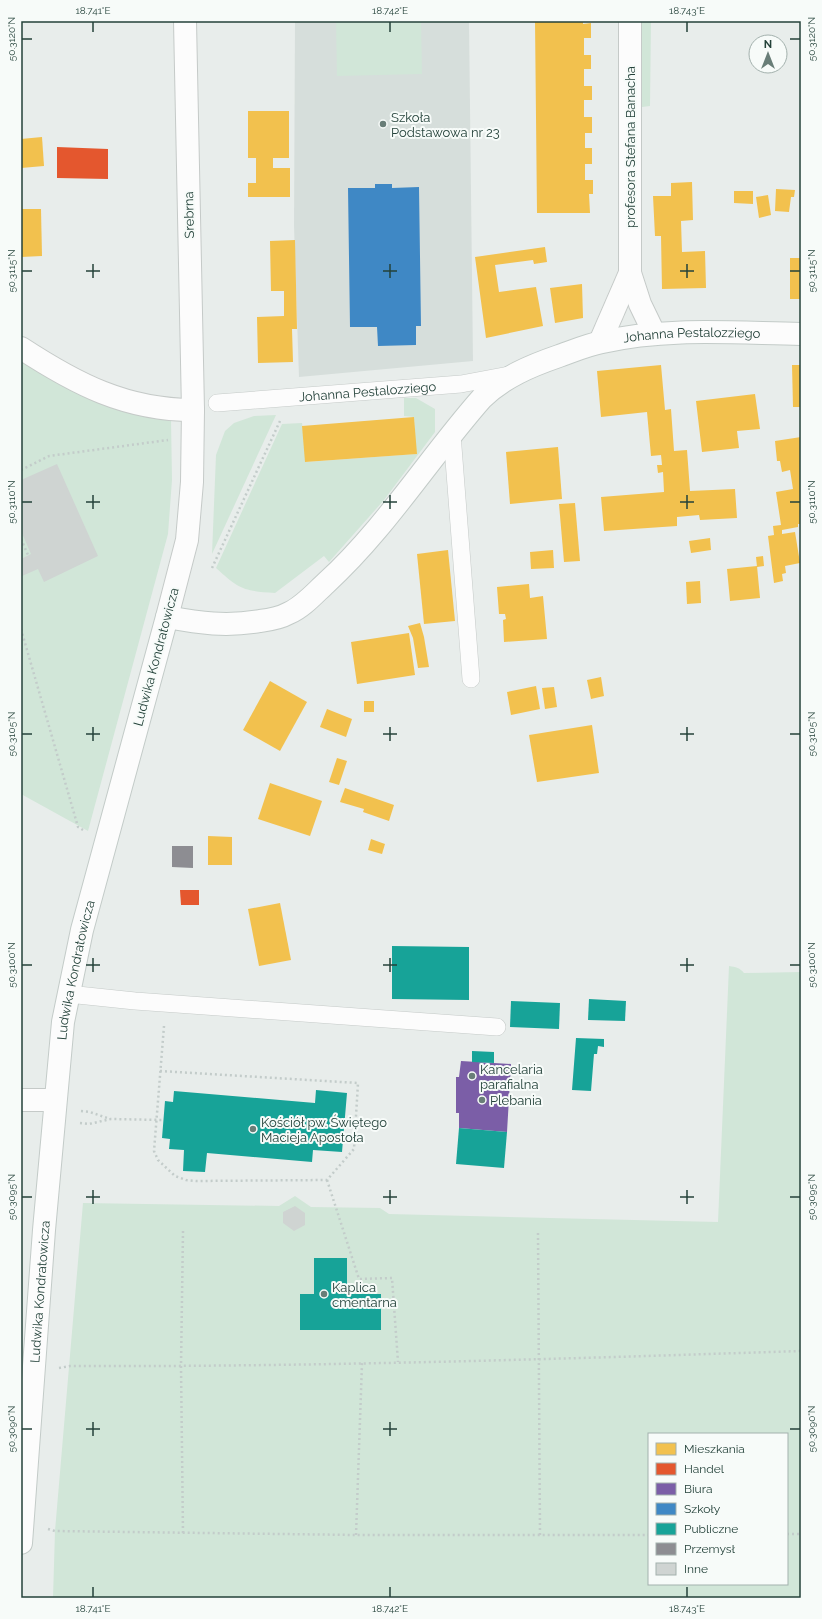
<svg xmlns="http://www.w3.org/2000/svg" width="822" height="1619" viewBox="0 0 822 1619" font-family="Raleway,sans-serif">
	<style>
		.built { fill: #d6dedb }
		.green { fill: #d1e6d8; fill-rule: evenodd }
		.homes { fill: #f2c14e }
		.shops { fill: #e4572e }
		.offices { fill: #7b5ea7 }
		.schools { fill: #3f88c5 }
		.public { fill: #17a398 }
		.industry { fill: #8d8d92 }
		.building { fill: #cfd4d2 }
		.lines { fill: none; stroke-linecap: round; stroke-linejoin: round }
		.lane-casing { stroke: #c5cac8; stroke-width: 18 }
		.street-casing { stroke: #c5cac8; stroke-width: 24 }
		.secondary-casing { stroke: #c3cbc8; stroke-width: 24 }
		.path { stroke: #c3ccca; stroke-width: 2.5; stroke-dasharray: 2 3; stroke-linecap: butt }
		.lane { stroke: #fcfcfc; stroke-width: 17 }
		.street { stroke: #fcfcfc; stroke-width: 22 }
		.secondary { stroke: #fcfcfc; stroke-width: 22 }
		.ticks { fill: none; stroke: #24423a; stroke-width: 1.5 }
		.poi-dot { fill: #697e78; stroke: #f7fbf9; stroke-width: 1.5 }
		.labels { text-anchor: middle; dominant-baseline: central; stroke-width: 4; stroke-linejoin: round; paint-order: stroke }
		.poi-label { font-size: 13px; fill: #24423a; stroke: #f7fbf9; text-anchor: start }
		.street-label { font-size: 13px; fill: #24423a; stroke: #f7fbf9 }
		.neatline { fill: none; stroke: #24423a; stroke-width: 1.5 }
		.ticks-label { font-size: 10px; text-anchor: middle; fill: #24423a }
	</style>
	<rect width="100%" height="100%" fill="#e8edeb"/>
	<polygon class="built" points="295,21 469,21 473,361 299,377 294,226"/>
	<g class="green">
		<polygon points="336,21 421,21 422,74 337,76"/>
		<polygon points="641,21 651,21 650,106 642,107"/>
		<polygon points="21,359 137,414 171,420 172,480 168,534 88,831 21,794"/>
		<path d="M 404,398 L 416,398 L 435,409 L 435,432 L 384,500 L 329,562 L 324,556 L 275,593 C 243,591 239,589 216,568 L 282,424 L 302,423 L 306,462 L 416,454 L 414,417 L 404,416 Z"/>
		<polygon points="276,415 212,554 216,455 225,431 234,423 254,416"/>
		<path d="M 729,966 C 736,967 740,968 744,973 L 801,972 L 801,1598 L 53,1598 L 55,1531 L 83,1203 L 279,1206 L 295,1196 L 311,1207 L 380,1208 L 389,1214 L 718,1222 ZM 649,1434 L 787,1434 L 787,1584 L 649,1584 Z"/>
	</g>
	<g class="homes">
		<polygon points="535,21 583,21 583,24 591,23 591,38 584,38 584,55 591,55 591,69 584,69 584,86 592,86 592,100 584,100 584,117 592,117 592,133 585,133 585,148 592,148 592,164 585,164 585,180 593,180 593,194 589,194 590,213 537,213"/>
		<polygon points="248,111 289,111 289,158 273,158 273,168 290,168 290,197 248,197 248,183 256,183 256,158 248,158"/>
		<polygon points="42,137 44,166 21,168 21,139"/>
		<polygon points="692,182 693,220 681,221 682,252 705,251 706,288 662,289 661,236 655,236 653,196 671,196 671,183"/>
		<polygon points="776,189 795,190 794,197 791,197 789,212 775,211"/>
		<polygon points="734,191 753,191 753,204 734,203"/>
		<polygon points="768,195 771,215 759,218 756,197"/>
		<polygon points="21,209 41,209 42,256 21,257"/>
		<polygon points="295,240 297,329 292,329 293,362 258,363 257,317 284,316 284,291 271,291 270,241"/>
		<polygon points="545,247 547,262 534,264 533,260 495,265 499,292 536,287 543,326 486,338 475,257"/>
		<rect x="790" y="258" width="11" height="41"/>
		<polygon points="582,284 583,318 555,323 550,288"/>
		<polygon points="661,365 665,410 671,409 674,451 687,450 690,491 735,489 737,518 700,520 699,515 677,517 677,526 604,531 601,497 664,492 663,472 658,473 657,465 662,465 661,455 651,456 647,412 601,417 597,371"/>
		<polygon points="792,365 801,365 801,407 793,407"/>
		<polygon points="755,394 760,429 737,431 739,448 702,452 696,401"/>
		<polygon points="414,417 417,454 305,462 302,426"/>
		<polygon points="801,437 801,524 798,524 798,527 782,530 782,534 795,532 800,563 785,566 786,573 782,574 783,581 774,583 768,536 774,535 773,526 781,525 776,492 793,489 790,470 782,472 780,461 777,461 775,441"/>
		<polygon points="558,447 562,499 510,504 506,452"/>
		<polygon points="575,503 580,561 564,562 559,504"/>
		<polygon points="710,538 711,550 691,553 689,541"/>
		<polygon points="448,550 455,621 424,624 417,554"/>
		<polygon points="553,550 554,568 531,569 530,552"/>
		<polygon points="763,556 764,566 757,567 756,557"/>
		<polygon points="757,566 760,598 730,601 727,569"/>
		<polygon points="700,581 701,603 687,604 686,582"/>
		<polygon points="529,584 530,598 543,596 547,639 504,642 503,620 506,619 505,614 499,614 497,587"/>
		<polygon points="420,623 424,637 429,667 418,668 413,638 408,626"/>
		<polygon points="409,633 415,675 357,684 351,642"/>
		<polygon points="601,677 604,696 591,699 587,680"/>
		<polygon points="270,681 307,702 280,751 243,730"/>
		<polygon points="536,686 540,709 511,715 507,692"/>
		<polygon points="554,687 557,707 545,709 542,688"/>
		<rect x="364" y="701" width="10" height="11"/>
		<polygon points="327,709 352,719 346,737 320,727"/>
		<polygon points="592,725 599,773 537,782 529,735"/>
		<polygon points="337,758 347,761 339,785 329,782"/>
		<polygon points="270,783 322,801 310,836 258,819"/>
		<polygon points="345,788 394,805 389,821 363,812 364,809 340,802"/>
		<polygon points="208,836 232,837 232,865 208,865"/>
		<polygon points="371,839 385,844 382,854 368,850"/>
		<polygon points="280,903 291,960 259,966 248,909"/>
	</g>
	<g class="shops">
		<polygon points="57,147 108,149 108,179 57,178"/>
		<polygon points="180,890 199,890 199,905 181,905"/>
	</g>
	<polygon class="offices" points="461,1061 511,1064 507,1132 459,1128 459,1113 456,1113 456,1077 459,1077"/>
	<polygon class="schools" points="375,184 392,184 392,188 419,187 421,326 416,326 416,345 378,346 377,327 350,327 348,188 375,188"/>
	<g class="public">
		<polygon points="392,946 469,947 469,1000 392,999"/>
		<polygon points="589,999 626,1001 625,1021 588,1020"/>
		<polygon points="511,1001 560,1003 559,1029 510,1027"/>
		<polygon points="576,1038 604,1039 604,1047 598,1046 597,1054 594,1054 591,1091 572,1090"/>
		<polygon points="472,1051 494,1052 494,1063 472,1062"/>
		<polygon points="316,1090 347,1093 342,1152 313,1150 312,1162 207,1153 205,1172 183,1171 184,1150 169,1149 170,1139 162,1138 165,1101 173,1102 174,1091 315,1103"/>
		<polygon points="459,1128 507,1132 504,1168 456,1164"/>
		<polygon points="314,1258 347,1258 347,1294 381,1294 381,1330 300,1330 300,1294 314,1294"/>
	</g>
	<polygon class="industry" points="172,846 193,846 193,868 172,867"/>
	<g class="building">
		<polygon points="57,464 98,556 44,582 38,569 22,576 21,575 21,559 31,554 21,531 21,480"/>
		<polygon points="295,1206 305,1213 305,1225 294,1231 283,1223 283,1212"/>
	</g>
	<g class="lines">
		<defs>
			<g id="lane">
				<path id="s1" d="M 217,403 L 461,384 L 509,375"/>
				<polyline points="452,434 471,679"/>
				<polyline points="68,994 135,1001 497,1027"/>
			</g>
			<g id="street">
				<polyline points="630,21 630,273 640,304 654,333"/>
				<polyline points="600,342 630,273"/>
				<path d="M 21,348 C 76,384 126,410 193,410"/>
				<polyline points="167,617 187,540 192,482 193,410 185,21"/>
				<polyline points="21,1100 55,1100"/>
			</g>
			<g id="secondary">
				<path id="s2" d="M 21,1543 L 44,1230 L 63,1022 L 82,930 L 167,617 C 200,623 226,627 260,621 C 269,620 280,618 289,613 C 303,607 315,593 326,583 C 386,528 429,458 482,398 C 504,377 530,366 559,356 C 573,351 587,345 602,342 C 667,327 734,333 801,334"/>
			</g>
		</defs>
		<use href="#lane" class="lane-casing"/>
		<use href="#street" class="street-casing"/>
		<use href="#secondary" class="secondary-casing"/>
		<g class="path">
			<polyline points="21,470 49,456 168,440"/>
			<polyline points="21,539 28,555"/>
			<polyline points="212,568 280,421"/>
			<polyline points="21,629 78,827 83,830"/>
			<polyline points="160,1071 358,1083 354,1149 327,1180 196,1181 186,1180 175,1176 158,1160 154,1151 164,1026"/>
			<polyline points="81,1111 90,1112 110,1119"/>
			<polyline points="80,1123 89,1124 111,1119 163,1120"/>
			<polyline points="327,1180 359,1279 392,1278 398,1362"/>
			<polyline points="538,1233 540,1535"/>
			<path d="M 59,1368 L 70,1366 C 314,1367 557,1359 801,1351"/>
			<polyline points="48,1529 55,1531 356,1535 649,1535"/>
			<polyline points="183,1533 181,1366 183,1231"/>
			<polyline points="787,1534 801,1534"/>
			<polyline points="356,1535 362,1363"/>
		</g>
		<use href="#lane" class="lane"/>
		<use href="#street" class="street"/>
		<use href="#secondary" class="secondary"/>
	</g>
	<path class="ticks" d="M 93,22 L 93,32M 390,22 L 390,32M 687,22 L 687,32M 22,39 L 32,39M 790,39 L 800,39M 93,264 L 93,278M 390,264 L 390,278M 687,264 L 687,278M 22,271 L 32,271M 86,271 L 100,271M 383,271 L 397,271M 680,271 L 694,271M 790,271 L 800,271M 93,495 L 93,509M 390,495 L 390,509M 687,495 L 687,509M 22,502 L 32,502M 86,502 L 100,502M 383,502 L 397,502M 680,502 L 694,502M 790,502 L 800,502M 93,727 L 93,741M 390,727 L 390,741M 687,727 L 687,741M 22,734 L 32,734M 86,734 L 100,734M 383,734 L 397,734M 680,734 L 694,734M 790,734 L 800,734M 93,958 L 93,972M 390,958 L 390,972M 687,958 L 687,972M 22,965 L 32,965M 86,965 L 100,965M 383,965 L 397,965M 680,965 L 694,965M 790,965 L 800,965M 93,1190 L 93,1204M 390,1190 L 390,1204M 687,1190 L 687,1204M 22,1197 L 32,1197M 86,1197 L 100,1197M 383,1197 L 397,1197M 680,1197 L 694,1197M 790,1197 L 800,1197M 93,1422 L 93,1436M 390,1422 L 390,1436M 22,1429 L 32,1429M 86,1429 L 100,1429M 383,1429 L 397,1429M 790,1429 L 800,1429M 93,1587 L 93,1597M 390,1587 L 390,1597M 687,1587 L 687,1597"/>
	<g class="poi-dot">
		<circle cx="383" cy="124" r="4"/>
		<circle cx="472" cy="1076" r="4"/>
		<circle cx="482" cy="1100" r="4"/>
		<circle cx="253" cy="1129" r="4"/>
		<circle cx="324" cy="1294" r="4"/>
	</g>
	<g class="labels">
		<g class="poi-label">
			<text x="391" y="117">Szkoła<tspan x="391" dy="15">Podstawowa nr 23</tspan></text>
			<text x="480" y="1069">Kancelaria<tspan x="480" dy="15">parafialna</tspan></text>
			<text x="490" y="1100">Plebania</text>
			<text x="261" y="1122">Kościół pw. Świętego<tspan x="261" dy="15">Macieja Apostoła</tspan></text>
			<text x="332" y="1287">Kaplica<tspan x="332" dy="15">cmentarna</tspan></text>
		</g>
		<g class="street-label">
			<text transform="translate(630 147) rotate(-90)">profesora Stefana Banacha</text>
			<text transform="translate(189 215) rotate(-91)">Srebrna</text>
			<text stroke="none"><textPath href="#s2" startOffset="1579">Johanna Pestalozziego</textPath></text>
			<text stroke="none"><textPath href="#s1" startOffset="151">Johanna Pestalozziego</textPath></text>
			<text transform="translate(156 657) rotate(-75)">Ludwika Kondratowicza</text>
			<text stroke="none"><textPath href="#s2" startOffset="576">Ludwika Kondratowicza</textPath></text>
			<text stroke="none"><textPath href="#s2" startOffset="252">Ludwika Kondratowicza</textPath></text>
		</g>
	</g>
	<rect width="822" height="1619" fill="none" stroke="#f7fbf9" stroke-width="44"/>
	<rect x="648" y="1433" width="140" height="152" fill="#f7fbf9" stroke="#a3b1ad"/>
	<rect x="656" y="1443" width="20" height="12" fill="#f2c14e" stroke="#a3b1ad"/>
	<text x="684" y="1453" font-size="12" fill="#24423a">Mieszkania</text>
	<rect x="656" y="1463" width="20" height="12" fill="#e4572e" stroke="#a3b1ad"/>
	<text x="684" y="1473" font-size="12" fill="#24423a">Handel</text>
	<rect x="656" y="1483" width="20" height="12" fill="#7b5ea7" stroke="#a3b1ad"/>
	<text x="684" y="1493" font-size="12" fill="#24423a">Biura</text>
	<rect x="656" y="1503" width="20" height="12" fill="#3f88c5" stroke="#a3b1ad"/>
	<text x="684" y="1513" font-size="12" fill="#24423a">Szkoły</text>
	<rect x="656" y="1523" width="20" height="12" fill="#17a398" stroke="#a3b1ad"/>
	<text x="684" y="1533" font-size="12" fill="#24423a">Publiczne</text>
	<rect x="656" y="1543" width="20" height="12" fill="#8d8d92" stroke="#a3b1ad"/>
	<text x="684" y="1553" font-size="12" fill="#24423a">Przemysł</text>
	<rect x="656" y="1563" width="20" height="12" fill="#cfd4d2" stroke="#a3b1ad"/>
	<text x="684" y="1573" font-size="12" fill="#24423a">Inne</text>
	<g transform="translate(768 54)"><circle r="19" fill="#f7fbf9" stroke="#a3b1ad"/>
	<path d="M0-3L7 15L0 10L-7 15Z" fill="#697e78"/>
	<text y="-6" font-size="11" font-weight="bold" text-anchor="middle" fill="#24423a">N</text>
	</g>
	<rect x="22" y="22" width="778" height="1575" class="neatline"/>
	<g class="ticks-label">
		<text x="93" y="14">18.741°E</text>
		<text x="390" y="14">18.742°E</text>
		<text x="687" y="14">18.743°E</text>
		<text transform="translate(11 39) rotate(-90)" y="4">50.3120°N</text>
		<text transform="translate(811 39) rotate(-90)" y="4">50.3120°N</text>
		<text transform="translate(11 271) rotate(-90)" y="4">50.3115°N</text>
		<text transform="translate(811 271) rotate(-90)" y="4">50.3115°N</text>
		<text transform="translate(11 502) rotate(-90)" y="4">50.3110°N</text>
		<text transform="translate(811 502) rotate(-90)" y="4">50.3110°N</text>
		<text transform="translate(11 734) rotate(-90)" y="4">50.3105°N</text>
		<text transform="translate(811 734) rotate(-90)" y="4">50.3105°N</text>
		<text transform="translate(11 965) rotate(-90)" y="4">50.3100°N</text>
		<text transform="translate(811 965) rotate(-90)" y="4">50.3100°N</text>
		<text transform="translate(11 1197) rotate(-90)" y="4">50.3095°N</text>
		<text transform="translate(811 1197) rotate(-90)" y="4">50.3095°N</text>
		<text transform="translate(11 1429) rotate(-90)" y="4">50.3090°N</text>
		<text transform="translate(811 1429) rotate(-90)" y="4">50.3090°N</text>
		<text x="93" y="1612">18.741°E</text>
		<text x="390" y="1612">18.742°E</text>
		<text x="687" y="1612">18.743°E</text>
	</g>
</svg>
